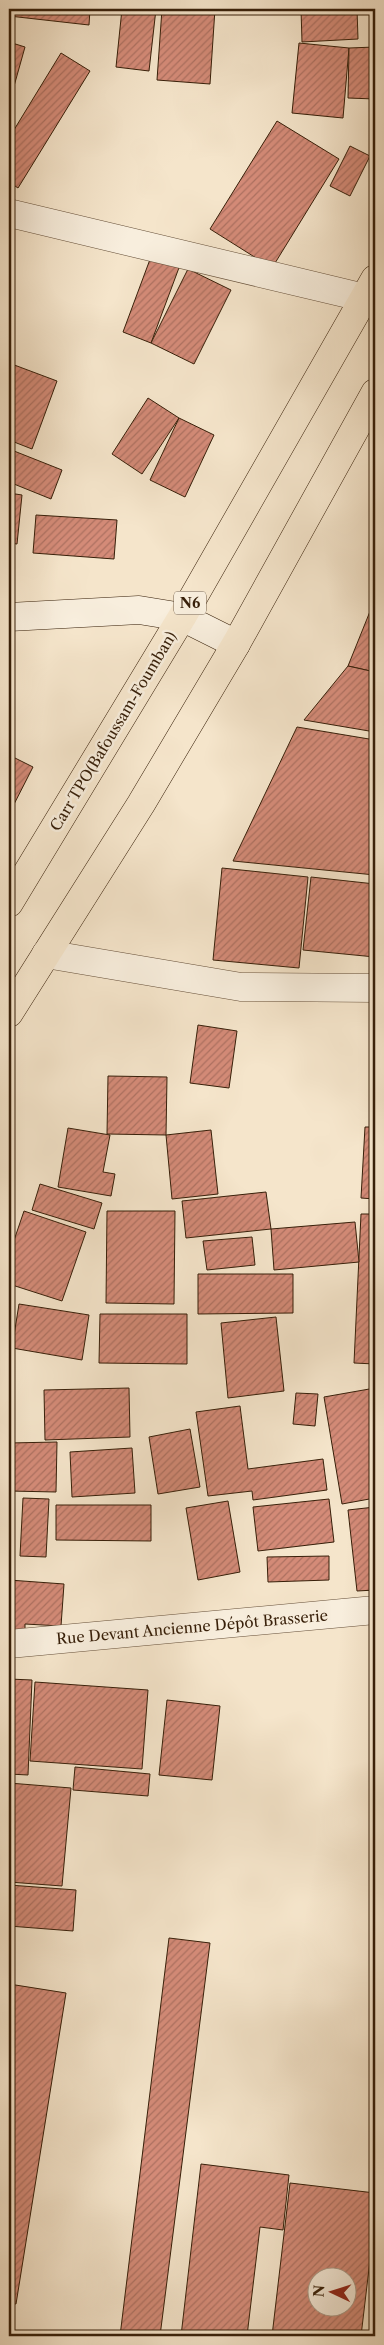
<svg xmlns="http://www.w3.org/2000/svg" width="384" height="2345" viewBox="0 0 384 2345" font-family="'Libre Caslon Text',serif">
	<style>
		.building { fill: url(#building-hatch); stroke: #371f09; fill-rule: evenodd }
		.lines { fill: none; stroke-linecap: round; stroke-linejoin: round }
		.street-casing { stroke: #66503a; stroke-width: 29 }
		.secondary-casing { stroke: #371f09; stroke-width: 29 }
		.highway-casing { stroke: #371f09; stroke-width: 29 }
		.street { stroke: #f8eedd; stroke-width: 28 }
		.secondary { stroke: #f8eedd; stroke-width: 28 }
		.highway { stroke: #f5e5cb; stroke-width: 28 }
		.labels { text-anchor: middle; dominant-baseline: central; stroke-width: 5; stroke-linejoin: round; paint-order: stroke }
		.shield { fill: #f8eedd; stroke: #715d49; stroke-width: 1 }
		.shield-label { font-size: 14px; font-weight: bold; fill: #371f09 }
		.street-label { font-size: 15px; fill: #371f09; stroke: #f8eedd }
	</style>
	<defs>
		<pattern id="building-hatch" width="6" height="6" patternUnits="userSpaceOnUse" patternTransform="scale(1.25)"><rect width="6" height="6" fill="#d48b78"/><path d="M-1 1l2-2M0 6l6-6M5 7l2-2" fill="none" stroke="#ad7161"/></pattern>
	</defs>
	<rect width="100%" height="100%" fill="#f5e5cb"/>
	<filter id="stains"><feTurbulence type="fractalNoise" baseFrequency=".004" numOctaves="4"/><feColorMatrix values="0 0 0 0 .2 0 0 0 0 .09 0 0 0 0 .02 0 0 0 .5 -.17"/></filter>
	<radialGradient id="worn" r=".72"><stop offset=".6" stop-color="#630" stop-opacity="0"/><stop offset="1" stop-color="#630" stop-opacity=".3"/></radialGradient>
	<g class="building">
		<polygon points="10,9 90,9 89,25 9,16"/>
		<polygon points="122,9 156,9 149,71 116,67"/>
		<polygon points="162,9 215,9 210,84 157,80"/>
		<polygon points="301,9 357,9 358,39 302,42"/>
		<polygon points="9,42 25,47 9,104"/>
		<polygon points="299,43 349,48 343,118 292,113"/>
		<polygon points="375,47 375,99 348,98 349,48"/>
		<polygon points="61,53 90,71 18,188 9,182 9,138"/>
		<polygon points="277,121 339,159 272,268 210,229"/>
		<polygon points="350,146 370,156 350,196 330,186"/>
		<polygon points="152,254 180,265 151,343 123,332"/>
		<polygon points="188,269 231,290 194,364 151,343"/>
		<polygon points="9,363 57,381 32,449 9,440"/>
		<polygon points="148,398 179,418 142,474 112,454"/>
		<polygon points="179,418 214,435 185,497 150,480"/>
		<polygon points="9,449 62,470 51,499 9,482"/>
		<polygon points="9,493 22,495 17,544 9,543"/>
		<polygon points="36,515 117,520 114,559 33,553"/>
		<polygon points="375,599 375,672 348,666"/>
		<polygon points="348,666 375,672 375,732 304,720"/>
		<polygon points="297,727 375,740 375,875 233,861"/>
		<polygon points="9,755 33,767 9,814"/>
		<polygon points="222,868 308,877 299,968 213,960"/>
		<polygon points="311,877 375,884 375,957 303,950"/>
		<polygon points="198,1025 237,1031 229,1088 190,1083"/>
		<polygon points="108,1076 167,1077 166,1135 107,1134"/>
		<polygon points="365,1127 375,1127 375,1199 361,1198"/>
		<polygon points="68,1128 110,1135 103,1172 115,1174 111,1196 58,1187"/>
		<polygon points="211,1130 218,1194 172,1199 166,1135"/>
		<polygon points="40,1184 102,1203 94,1229 32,1210"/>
		<polygon points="266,1192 271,1229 186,1238 182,1201"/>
		<polygon points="24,1211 86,1232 62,1301 9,1284 9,1255"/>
		<polygon points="107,1211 175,1211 174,1304 106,1303"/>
		<polygon points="361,1214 375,1214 375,1364 354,1363"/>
		<polygon points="355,1222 359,1262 274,1270 271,1229"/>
		<polygon points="252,1237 255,1265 207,1270 203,1241"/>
		<polygon points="198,1274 293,1274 293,1313 198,1314"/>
		<polygon points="19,1304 89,1315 82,1360 12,1348"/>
		<polygon points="100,1314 187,1314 187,1364 99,1363"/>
		<polygon points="276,1317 284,1391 228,1398 221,1323"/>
		<polygon points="129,1388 130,1437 45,1440 44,1390"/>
		<polygon points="375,1388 375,1498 342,1504 324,1397"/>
		<polygon points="296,1393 318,1394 315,1426 293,1424"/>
		<polygon points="240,1406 248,1469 323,1459 327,1490 253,1500 252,1491 208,1496 196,1412"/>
		<polygon points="190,1429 200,1487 158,1494 149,1437"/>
		<polygon points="57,1442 56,1492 9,1491 9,1443"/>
		<polygon points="132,1448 135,1493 72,1497 70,1452"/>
		<polygon points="23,1498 49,1499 46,1557 20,1556"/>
		<polygon points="329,1499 334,1542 258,1551 253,1507"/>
		<polygon points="228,1501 240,1572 198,1580 186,1508"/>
		<polygon points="56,1505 151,1505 151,1541 56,1540"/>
		<polygon points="375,1507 375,1590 357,1591 348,1510"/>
		<polygon points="329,1556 329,1580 268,1582 267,1557"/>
		<polygon points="9,1580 64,1584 61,1626 25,1624 25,1635 9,1633"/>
		<polygon points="9,1679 32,1680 28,1775 9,1774"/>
		<polygon points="35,1682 148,1690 142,1769 30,1761"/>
		<polygon points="167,1700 220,1706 212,1780 159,1775"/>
		<polygon points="75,1767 150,1774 148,1796 73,1790"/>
		<polygon points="9,1783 71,1788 62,1886 9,1882"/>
		<polygon points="9,1885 76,1890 73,1931 9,1926"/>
		<polygon points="169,1938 210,1943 160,2336 120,2336"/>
		<polygon points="9,1984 66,1993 16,2304 9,2303"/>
		<polygon points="201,2164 289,2175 283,2230 260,2227 247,2336 181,2336"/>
		<path d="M 290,2183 L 375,2193 L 375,2218 L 361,2336 L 272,2336 ZM 316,2278 L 346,2278 L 346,2308 L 316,2308 Z"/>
	</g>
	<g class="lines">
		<defs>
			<g id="street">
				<polyline points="9,213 365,298 375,302"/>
				<polyline points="46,954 241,987 375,988"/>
				<polyline points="9,1644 375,1610"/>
			</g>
			<polyline id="secondary" points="9,617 139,610 182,617 236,644"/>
			<g id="highway">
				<polyline points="9,903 182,617 375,279"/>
				<polyline points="9,1013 141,804 236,644 375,393"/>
			</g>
		</defs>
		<use href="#street" class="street-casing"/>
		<use href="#secondary" class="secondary-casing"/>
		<use href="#highway" class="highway-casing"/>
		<use href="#street" class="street"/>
		<use href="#secondary" class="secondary"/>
		<use href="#highway" class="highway"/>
	</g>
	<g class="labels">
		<rect class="shield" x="174" y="591.5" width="32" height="23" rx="4"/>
		<g class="shield-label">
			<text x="190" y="603">N6</text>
		</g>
		<g class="street-label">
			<text transform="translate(113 731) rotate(-59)">Carr TPO(Bafoussam-Foumban)</text>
			<text transform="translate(192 1627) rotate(-5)">Rue Devant Ancienne Dépôt Brasserie</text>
		</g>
	</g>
	<rect width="384" height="2345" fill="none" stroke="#f5e5cb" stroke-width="30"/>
	<rect x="10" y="10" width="364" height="2325" fill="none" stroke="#371f09" stroke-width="2.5"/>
	<rect x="15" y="15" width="354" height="2315" fill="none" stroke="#371f09"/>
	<g transform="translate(332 2292) rotate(274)"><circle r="24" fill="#f8eedd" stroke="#ab9b88"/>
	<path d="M0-4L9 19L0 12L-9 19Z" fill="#8f2418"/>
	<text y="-8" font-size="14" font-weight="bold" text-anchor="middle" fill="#371f09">N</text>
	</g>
	<rect width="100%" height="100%" filter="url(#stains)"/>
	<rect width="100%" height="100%" fill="url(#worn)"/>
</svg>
